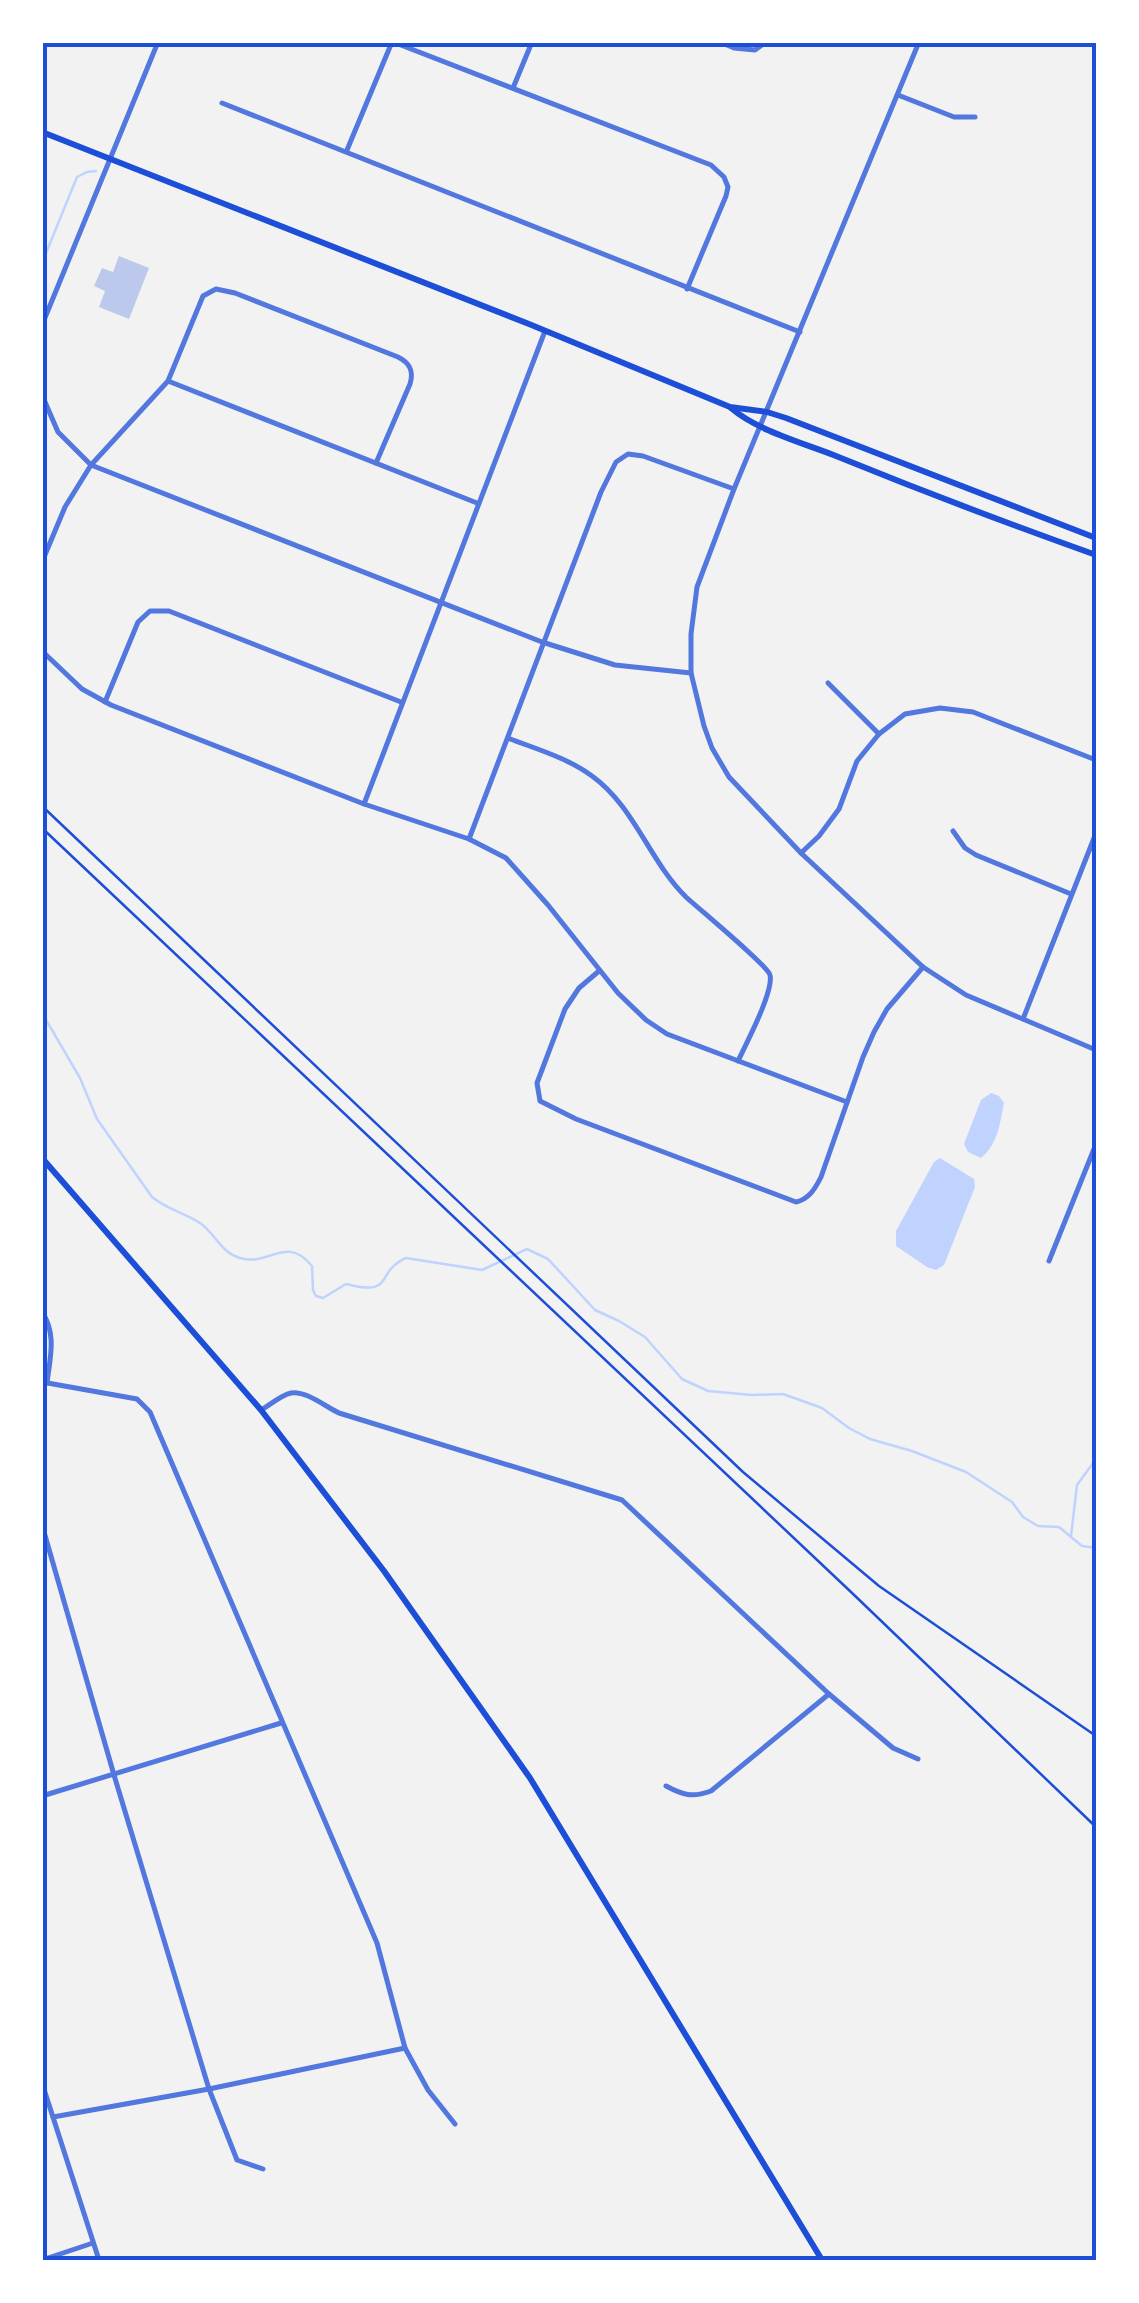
<svg xmlns="http://www.w3.org/2000/svg" width="1139" height="2303" viewBox="0 0 1139 2303" font-family="'DejaVu Sans',sans-serif">
	<style>
		.water { fill: #bfd3fe }
		.lines { fill: none; stroke-linecap: round; stroke-linejoin: round }
		.stream { stroke: #bfd3fe; stroke-width: 2.5 }
		.building { fill: #bdc9ec }
		.path { stroke: #1d4ed8; stroke-width: 2.5 }
		.minor { stroke: #5277de; stroke-width: 5 }
		.secondary { stroke: #1d4ed8; stroke-width: 6 }
		.neatline { fill: none; stroke: #1d4ed8; stroke-width: 4 }
	</style>
	<rect width="100%" height="100%" fill="#f2f2f2"/>
	<g class="water">
		<path d="M 991,1093 L 999,1096 L 1004,1103 C 1000,1123 998,1144 981,1158 L 968,1152 L 964,1144 L 981,1100 Z"/>
		<polygon points="940,1158 974,1179 975,1187 944,1265 936,1270 927,1267 896,1246 896,1231 934,1162"/>
	</g>
	<g class="lines">
		<g class="stream">
			<polyline points="42,263 77,177 87,172 96,171"/>
			<path d="M 42,1013 L 80,1078 L 97,1119 L 152,1197 C 168,1210 183,1212 200,1223 C 215,1233 220,1252 240,1258 C 269,1267 286,1234 312,1266 L 313,1290 L 316,1296 L 323,1298 L 346,1284 C 396,1297 374,1272 406,1258 L 482,1270 L 527,1249 L 548,1259 L 595,1310 L 619,1321 L 645,1337 L 682,1379 L 708,1391 L 752,1395 L 783,1394 L 822,1408 L 849,1428 L 870,1439 L 912,1451 L 966,1472 L 1012,1502 L 1023,1517 L 1038,1526 L 1059,1527 L 1082,1546 L 1096,1548"/>
			<polyline points="1071,1536 1077,1485 1096,1459"/>
		</g>
	</g>
	<polygon class="building" points="119,256 149,268 129,319 99,307 105,291 94,286 102,268 113,272"/>
	<g class="lines">
		<g class="path">
			<polyline points="42,806 743,1472 879,1586 1096,1736"/>
			<polyline points="42,828 851,1592 1096,1827"/>
		</g>
		<g class="minor">
			<polyline points="393,42 711,165 724,177 728,187 726,196 687,289"/>
			<polyline points="720,42 734,48 755,50 766,42"/>
			<polyline points="919,42 734,489 697,587 691,634 691,673 704,726 712,748 729,777 801,853 923,967 966,995 1096,1050"/>
			<polyline points="513,88 532,42"/>
			<polyline points="898,95 954,117 975,117"/>
			<polyline points="222,103 800,332"/>
			<polyline points="347,150 392,42"/>
			<polyline points="42,325 158,42"/>
			<polyline points="168,381 477,503"/>
			<polyline points="42,395 58,432 91,465 542,642 615,665 691,673"/>
			<path d="M 42,562 L 65,507 L 91,465 L 168,381 L 203,296 L 216,289 L 235,293 L 398,357 C 410,363 414,371 410,384 L 376,463"/>
			<polyline points="42,651 82,689 111,705 364,804 469,839 506,858 548,905 618,993 646,1020 667,1034 847,1102"/>
			<polyline points="828,683 879,734"/>
			<polyline points="105,702 138,622 150,611 169,611 401,702"/>
			<path d="M 508,738 C 536,749 568,758 592,776 C 634,806 650,862 686,897 C 699,909 768,966 770,975 C 774,991 746,1044 738,1061"/>
			<polyline points="364,804 545,331"/>
			<polyline points="953,831 965,848 976,855 1071,894"/>
			<polyline points="469,839 601,492 616,462 628,454 643,456 734,489"/>
			<polyline points="801,853 819,836 839,809 857,761 879,734 905,714 940,708 973,712 1096,760"/>
			<path d="M 599,971 L 579,988 L 565,1009 L 537,1083 L 540,1101 L 576,1119 L 796,1202 C 809,1199 815,1189 821,1177 L 863,1057 L 874,1032 L 887,1009 L 923,967"/>
			<polyline points="1023,1019 1096,833"/>
			<polyline points="1049,1261 1096,1144"/>
			<path d="M 42,1312 C 57,1334 50,1358 47,1383"/>
			<polyline points="42,1382 137,1399 150,1412 377,1943 405,2048 428,2090 455,2124"/>
			<path d="M 261,1410 C 270,1405 281,1395 291,1393 C 305,1390 326,1407 339,1413 L 622,1500 L 829,1694 L 893,1748 L 918,1759"/>
			<polyline points="42,1525 114,1775 209,2089 237,2160 263,2169"/>
			<path d="M 666,1786 C 683,1795 692,1798 711,1791 L 829,1694"/>
			<polyline points="42,1796 281,1723"/>
			<polyline points="42,2083 99,2260"/>
			<polyline points="53,2117 209,2089 405,2048"/>
			<polyline points="42,2260 93,2243"/>
		</g>
		<g class="secondary">
			<polyline points="42,132 529,324 730,407 767,412 786,418 1096,538"/>
			<path d="M 731,408 C 758,431 803,443 836,456 C 922,491 1009,524 1096,555"/>
			<polyline points="42,1158 261,1410 384,1571 530,1778 822,2260"/>
		</g>
	</g>
	<rect width="1139" height="2303" fill="none" stroke="#ffffff" stroke-width="90"/>
	<rect x="45" y="45" width="1049" height="2213" class="neatline"/>
</svg>
